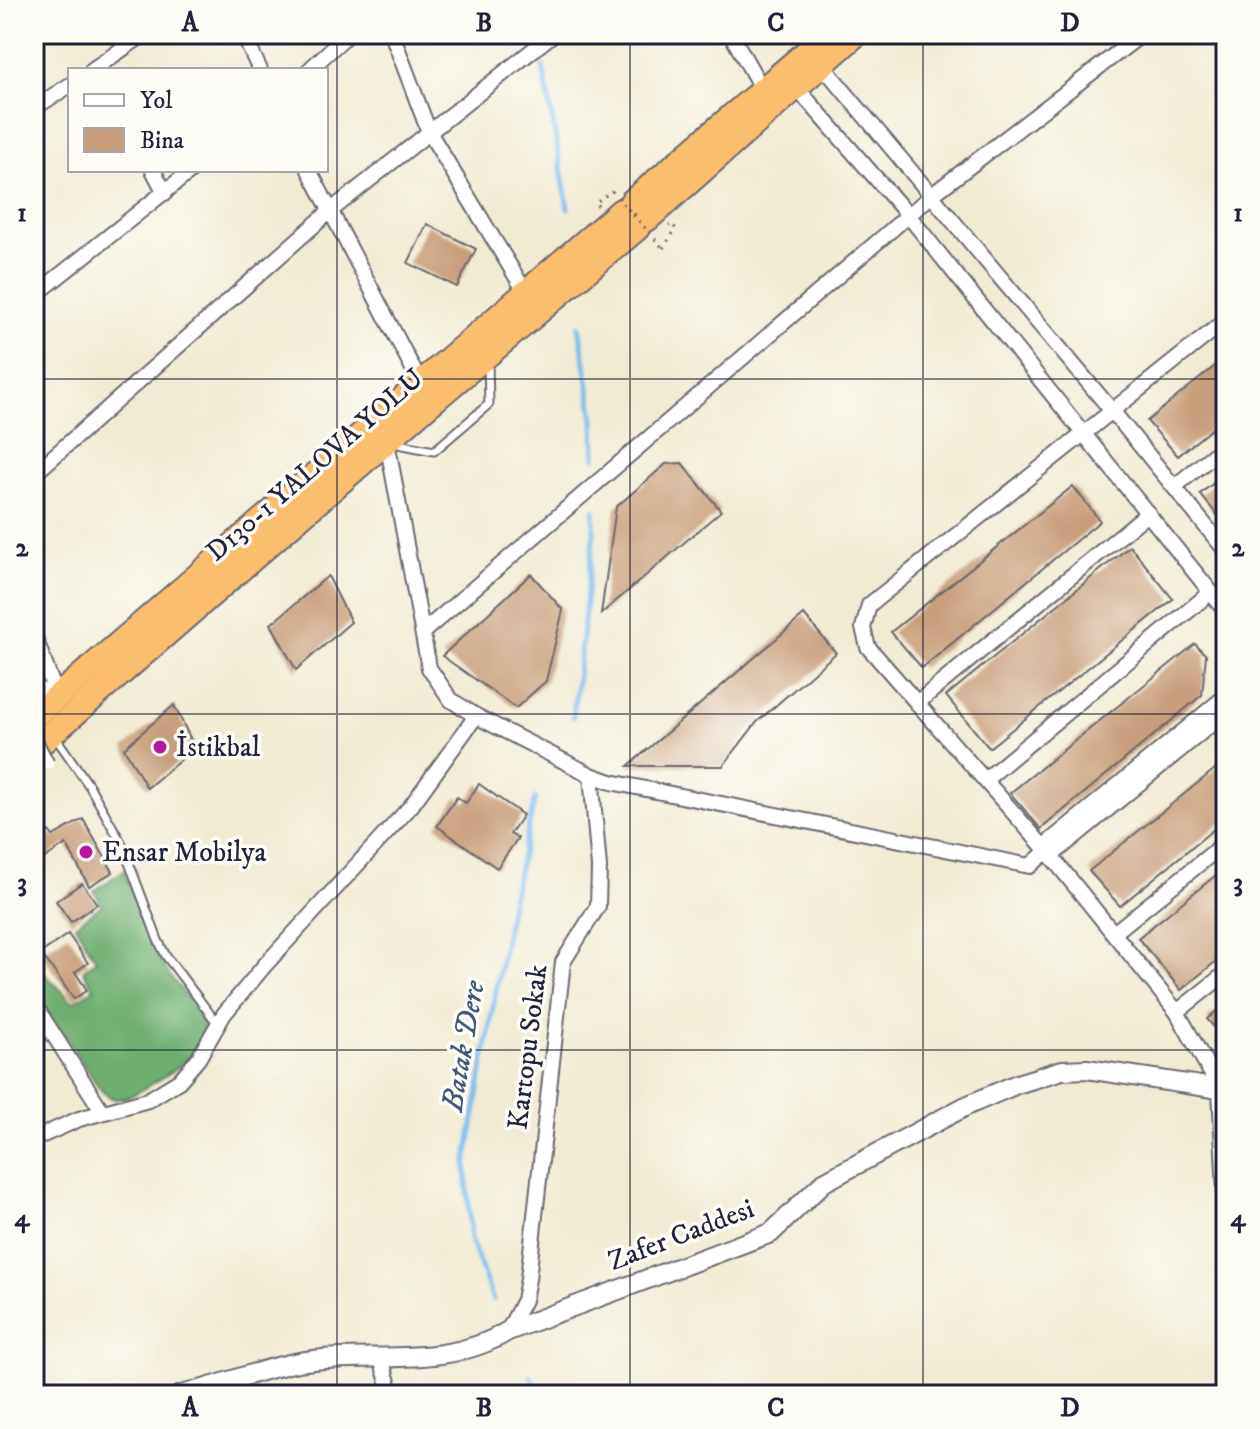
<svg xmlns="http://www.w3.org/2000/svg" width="1260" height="1429" viewBox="0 0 1260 1429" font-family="'IM FELL DW Pica',serif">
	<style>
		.forest { fill: #6eaf71; stroke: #486856; stroke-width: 2 }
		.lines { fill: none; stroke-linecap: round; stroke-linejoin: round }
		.stream { stroke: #7bbbef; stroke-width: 5 }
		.building { fill: #c79f7b }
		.service-casing { stroke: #6b6871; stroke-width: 11 }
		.pedestrian-casing { stroke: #6b6871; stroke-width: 15 }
		.minor-casing { stroke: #6b6871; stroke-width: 18 }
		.tertiary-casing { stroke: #6b6871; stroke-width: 22 }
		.trunk-casing { stroke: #6b6871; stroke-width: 28 }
		.path { stroke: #6b6871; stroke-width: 3; stroke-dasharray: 2 6; stroke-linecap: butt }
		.service { stroke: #fff; stroke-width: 7 }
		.pedestrian { stroke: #fff; stroke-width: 11 }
		.minor { stroke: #fff; stroke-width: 14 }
		.tertiary { stroke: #fff; stroke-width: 18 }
		.trunk { stroke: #fbbd6e; stroke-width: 24 }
		.pedestrian-bridge-casing { stroke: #6b6871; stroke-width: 15; stroke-linecap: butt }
		.path-bridge { stroke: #6b6871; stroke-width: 3; stroke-dasharray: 2 6; stroke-linecap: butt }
		.pedestrian-bridge { stroke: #fff; stroke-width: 11 }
		.grid { fill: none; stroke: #22223b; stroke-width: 2; stroke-opacity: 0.55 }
		.poi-dot { fill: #b5179e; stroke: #fdfcf7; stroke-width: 3 }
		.labels { text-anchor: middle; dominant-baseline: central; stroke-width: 7; stroke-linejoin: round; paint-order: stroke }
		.street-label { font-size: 28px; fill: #22223b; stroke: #fdfcf7 }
		.poi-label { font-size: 28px; fill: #22223b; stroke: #fdfcf7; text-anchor: start }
		.water-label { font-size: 30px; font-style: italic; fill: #41587a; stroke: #fdfcf7 }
		.neatline { fill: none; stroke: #22223b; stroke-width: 3 }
		.grid-label { font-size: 26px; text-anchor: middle; font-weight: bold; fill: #22223b }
	</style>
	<rect width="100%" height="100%" fill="#fdfcf7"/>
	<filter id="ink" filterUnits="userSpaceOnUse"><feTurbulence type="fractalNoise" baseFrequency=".0125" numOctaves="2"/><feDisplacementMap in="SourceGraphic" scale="16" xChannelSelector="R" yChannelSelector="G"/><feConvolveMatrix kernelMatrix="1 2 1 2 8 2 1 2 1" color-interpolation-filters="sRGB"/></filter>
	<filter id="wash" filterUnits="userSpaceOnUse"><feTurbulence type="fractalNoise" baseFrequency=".006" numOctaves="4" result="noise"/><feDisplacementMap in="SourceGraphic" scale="32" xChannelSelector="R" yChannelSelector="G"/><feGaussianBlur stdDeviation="1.8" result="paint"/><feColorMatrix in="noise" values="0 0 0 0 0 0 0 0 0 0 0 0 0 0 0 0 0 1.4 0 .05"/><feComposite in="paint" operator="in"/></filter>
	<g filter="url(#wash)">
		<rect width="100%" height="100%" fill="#f2ebd4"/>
		<path class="forest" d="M 124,870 C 137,908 148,945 171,977 C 180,990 204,1014 203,1030 C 201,1058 164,1077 143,1089 C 125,1099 116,1106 100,1089 L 52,1017 L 40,1005 L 34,991 L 34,980 L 44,973 L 73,1002 L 94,989 L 83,971 L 96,960 L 75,925 L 102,905 L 94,891 Z"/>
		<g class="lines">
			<g class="stream">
				<polyline points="543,66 568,208"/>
				<polyline points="579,326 594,419 595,458"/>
				<polyline points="573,717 594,533 594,510"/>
				<polyline points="493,1300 471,1240 466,1165 511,903 535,798"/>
				<polyline points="531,1377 541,1395"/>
			</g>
		</g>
		<g id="blocks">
			<g class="building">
				<polygon points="427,224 476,249 457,287 408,263"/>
				<polygon points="1226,357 1226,417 1178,456 1147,421"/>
				<polygon points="682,463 721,511 601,614 616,507 666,464"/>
				<polygon points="1226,473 1226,526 1200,494"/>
				<polygon points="1073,486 1100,521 922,668 891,632"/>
				<polygon points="1130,546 1173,599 989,748 946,696"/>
				<polygon points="531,574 563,610 546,681 516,708 442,656"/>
				<polygon points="328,576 351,622 296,670 271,624"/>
				<polygon points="804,615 836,653 757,722 723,766 628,766"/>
				<polygon points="1195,644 1206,655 1202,695 1041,829 1010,793"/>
				<polygon points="174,705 195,748 147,788 124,748"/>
				<polygon points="1226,760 1226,819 1120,906 1089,871"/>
				<polygon points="479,784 523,815 510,834 518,838 497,868 437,826 457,797 466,803"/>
				<polygon points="83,819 113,872 89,886 66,844 39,862 34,855 34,841 49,831 53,836"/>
				<polygon points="1226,867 1226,953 1181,990 1138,938"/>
				<polygon points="82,883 97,904 71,922 56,901"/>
				<polygon points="68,934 88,963 75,972 87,990 74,999 41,953"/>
				<polygon points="1226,1003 1226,1041 1207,1019"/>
			</g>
		</g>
	</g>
	<g filter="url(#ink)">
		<use href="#blocks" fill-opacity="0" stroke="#6b6871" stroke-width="2"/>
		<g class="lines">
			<defs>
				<g id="service">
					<polyline points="393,443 434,451 489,404 488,362"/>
					<polyline points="56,738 90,787 122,844 158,940 166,956 217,1023"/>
				</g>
				<polyline id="pedestrian" points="36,686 56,697"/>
				<g id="minor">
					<polyline points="243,34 260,70"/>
					<polyline points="392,34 429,132 526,293"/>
					<polyline points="731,34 763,91"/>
					<polyline points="822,65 1113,412 1226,551"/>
					<polyline points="92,70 144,34"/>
					<polyline points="309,70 348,34"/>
					<polyline points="797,88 908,215 1226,611"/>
					<polyline points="34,108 70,85"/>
					<polyline points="153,170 165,193"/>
					<polyline points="309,170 420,382"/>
					<polyline points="34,296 192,170"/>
					<polyline points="387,442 429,668 451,700 476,716 591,775 611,782 1030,866 1047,851"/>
					<polyline points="34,474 329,212 553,34"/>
					<polyline points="1174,487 1226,445"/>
					<polyline points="423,632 932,195 1142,34"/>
					<polyline points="34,635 57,697"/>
					<polyline points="917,703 1148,513"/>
					<polyline points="985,780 1211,592"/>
					<polyline points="1043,847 1226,696"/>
					<polyline points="1051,856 1226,712"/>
					<polyline points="1114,933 1226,842"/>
					<polyline points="34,1004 102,1111"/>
					<polyline points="1177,1012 1226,973"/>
					<polyline points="1226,1084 1220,1089 1226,1213"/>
					<polyline points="1226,1091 1220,1089 1177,1012 1047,851 868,647 863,628 869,605 1226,320"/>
					<polyline points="34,1139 79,1119 148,1100 179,1081 198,1059 224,1014 265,965 411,806 476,716"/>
					<polyline points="508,1331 524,1300 528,1279 563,962 598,906 599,867 591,775"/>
					<polyline points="381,1359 392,1395"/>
				</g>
				<path id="tertiary" d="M 181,1395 C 220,1386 259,1369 299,1362 C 368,1350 444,1371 508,1331 L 771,1233 L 824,1182 L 966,1106 L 1017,1084 L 1062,1070 L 1087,1069 L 1220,1089"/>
				<g id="trunk">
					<polyline points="632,202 828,34"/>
					<polyline points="647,219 856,34"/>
					<polyline points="34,717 621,211"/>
					<polyline points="34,749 427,406 637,228"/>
				</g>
			</defs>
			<use href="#service" class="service-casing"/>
			<use href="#pedestrian" class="pedestrian-casing"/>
			<use href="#minor" class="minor-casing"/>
			<use href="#tertiary" class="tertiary-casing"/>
			<use href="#trunk" class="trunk-casing"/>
			<g class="path">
				<polyline points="598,206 595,203 612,191"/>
				<polyline points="663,248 676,229 672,224 669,226"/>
			</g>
			<use href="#service" class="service"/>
			<use href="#pedestrian" class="pedestrian"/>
			<use href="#minor" class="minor"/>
			<use href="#tertiary" class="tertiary"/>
			<use href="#trunk" class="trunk"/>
			<defs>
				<polyline id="pedestrian-bridge" points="34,736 48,763"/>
			</defs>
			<use href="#pedestrian-bridge" class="pedestrian-bridge-casing"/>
			<polyline class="path-bridge" points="612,191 663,248"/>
			<use href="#pedestrian-bridge" class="pedestrian-bridge"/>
		</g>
	</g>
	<path class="grid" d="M 337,34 L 337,1395M 630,34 L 630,1395M 923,34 L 923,1395M 34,379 L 1226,379M 34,714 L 1226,714M 34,1050 L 1226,1050"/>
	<g class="poi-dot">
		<circle cx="160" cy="747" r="8"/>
		<circle cx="86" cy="852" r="8"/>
	</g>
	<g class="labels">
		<g class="street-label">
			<text transform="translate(315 465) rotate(-41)">D130-1 YALOVA YOLU</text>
			<text transform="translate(528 1047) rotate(-83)">Kartopu Sokak</text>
			<text transform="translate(681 1235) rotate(-21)">Zafer Caddesi</text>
		</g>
		<g class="poi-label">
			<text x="176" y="747">İstikbal</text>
			<text x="102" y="852">Ensar Mobilya</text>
		</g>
		<g class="water-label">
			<text transform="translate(464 1046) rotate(-80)">Batak Dere</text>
		</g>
	</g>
	<rect width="1260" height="1429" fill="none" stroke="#fdfcf7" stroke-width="88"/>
	<rect x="68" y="68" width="260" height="104" fill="#fdfcf7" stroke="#a5a5ac" stroke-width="2"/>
	<rect x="84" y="94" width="40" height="12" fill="#ffffff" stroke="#a5a5ac" stroke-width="2"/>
	<text x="140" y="108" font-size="24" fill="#22223b">Yol</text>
	<rect x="84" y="128" width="40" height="24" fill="#c79f7b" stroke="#a5a5ac" stroke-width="2"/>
	<text x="140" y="148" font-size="24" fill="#22223b">Bina</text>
	<rect x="44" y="44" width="1172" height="1341" class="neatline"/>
	<g class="grid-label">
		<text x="190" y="31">A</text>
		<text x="484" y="31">B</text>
		<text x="776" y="31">C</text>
		<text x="1070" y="31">D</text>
		<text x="22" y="221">1</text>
		<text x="1238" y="221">1</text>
		<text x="22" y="556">2</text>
		<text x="1238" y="556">2</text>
		<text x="22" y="891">3</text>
		<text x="1238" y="891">3</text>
		<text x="22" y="1226">4</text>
		<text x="1238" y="1226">4</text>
		<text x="190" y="1416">A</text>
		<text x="484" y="1416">B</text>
		<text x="776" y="1416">C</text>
		<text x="1070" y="1416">D</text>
	</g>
</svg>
